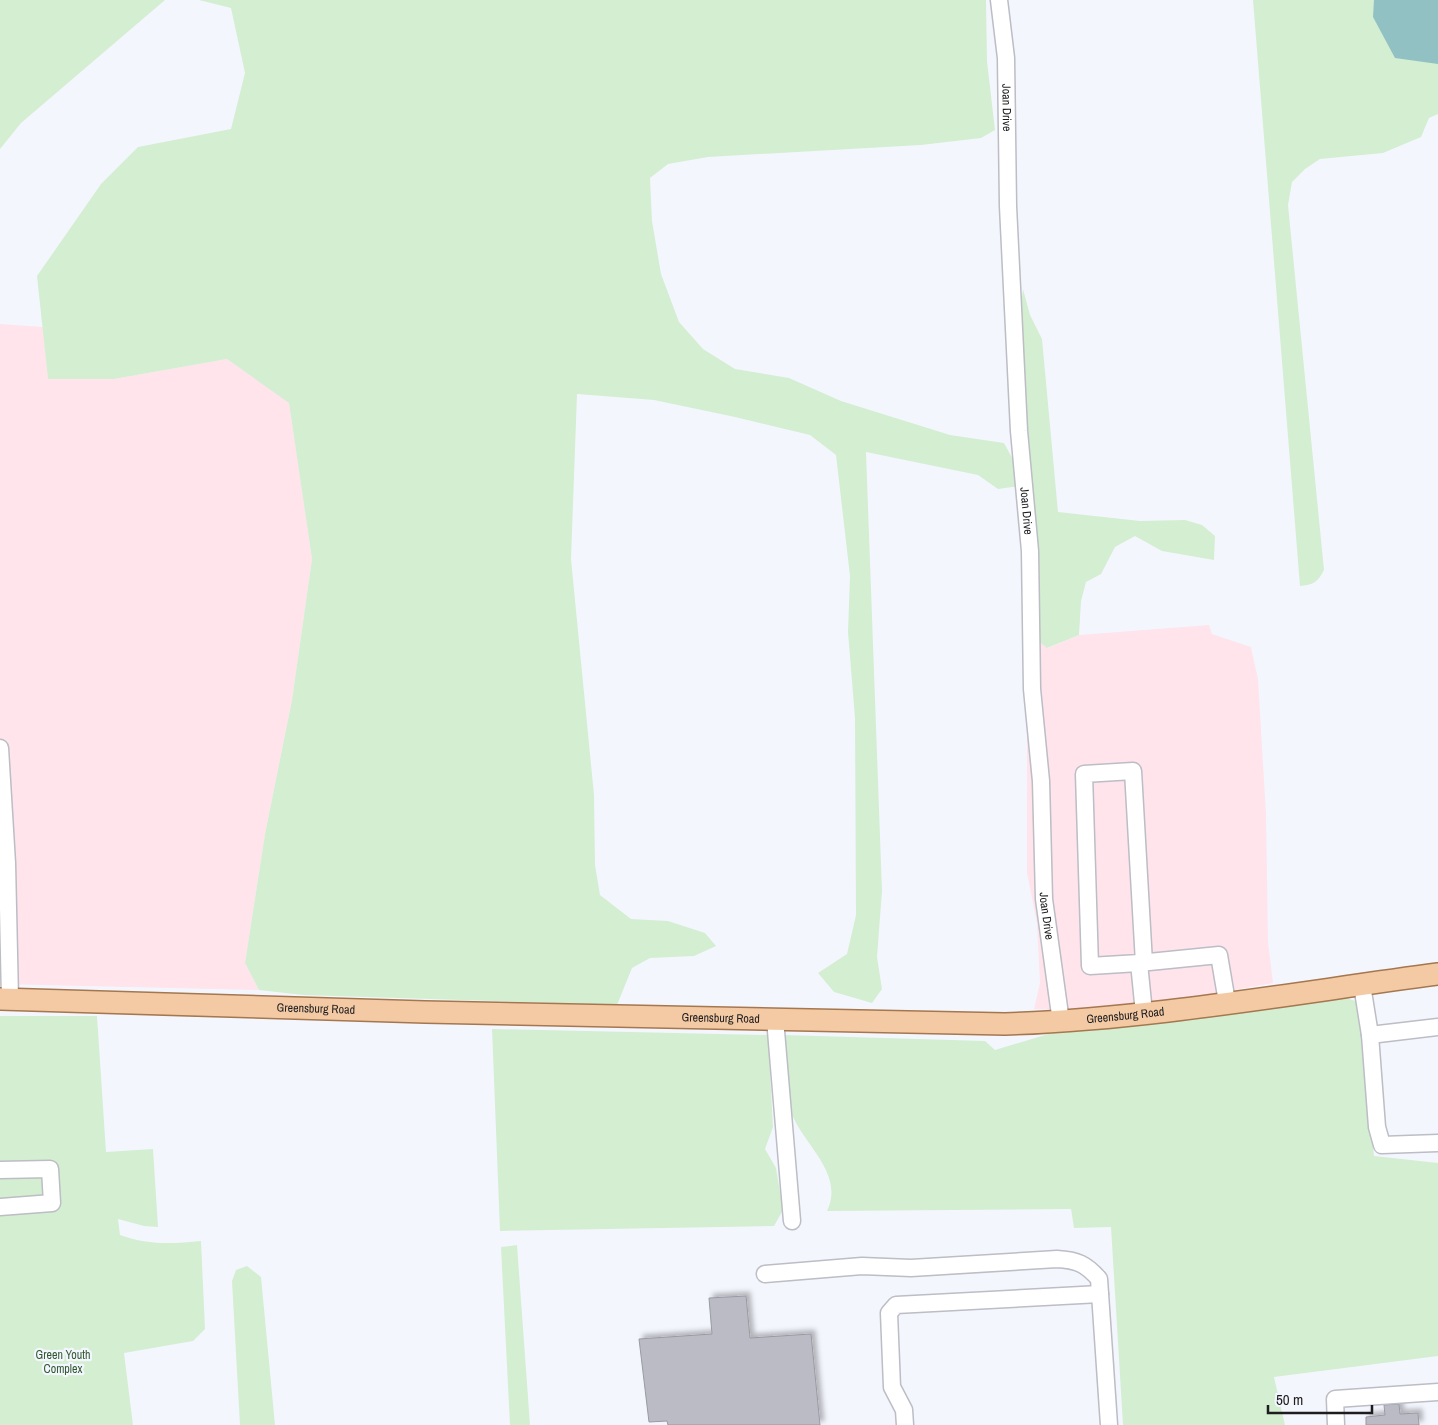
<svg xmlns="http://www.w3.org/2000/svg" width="1438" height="1425" viewBox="0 0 1438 1425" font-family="'Archivo Narrow',sans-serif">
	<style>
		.industrial { fill: #ffe4eb }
		.green { fill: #d4eed2 }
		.water { fill: #91c1c3 }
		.building { fill: #babbc4; stroke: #999aa2; filter: url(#shadow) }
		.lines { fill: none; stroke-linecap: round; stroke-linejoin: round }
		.minor-casing { stroke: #bcbdc5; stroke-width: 19 }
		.major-casing { stroke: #a4774f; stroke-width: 24 }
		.minor { stroke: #fff; stroke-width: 16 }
		.major { stroke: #f4caa4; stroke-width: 21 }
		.labels { text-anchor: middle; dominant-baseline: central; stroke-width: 4.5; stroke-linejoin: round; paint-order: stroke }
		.street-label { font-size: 12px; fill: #1d1d20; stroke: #f4f6fe }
		.park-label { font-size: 12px; fill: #30582f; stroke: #f4f6fe }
	</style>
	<defs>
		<filter id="shadow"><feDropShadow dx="4" dy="-4" stdDeviation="2.5" flood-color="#0004"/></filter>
	</defs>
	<rect width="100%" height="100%" fill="#f4f6fe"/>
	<g class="industrial">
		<polygon points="0,324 43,327 48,378 114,379 227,359 289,402 312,559 292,700 265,834 245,963 259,990 0,984"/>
		<polygon points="1209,625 1212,634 1251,647 1258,679 1266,814 1268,942 1273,983 1184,999 1084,1010 1034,1009 1040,983 1037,923 1027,873 1027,717 1035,638 1048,648 1079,635"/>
	</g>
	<g class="green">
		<polygon points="0,0 165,0 21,123 0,149"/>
		<polygon points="199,0 986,0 987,61 995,130 981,138 921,145 708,157 668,164 650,178 652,221 661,274 679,322 703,349 735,369 789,378 841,401 950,435 1004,443 1017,467 1019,486 998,489 978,475 866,452 882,891 877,957 882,989 872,1003 834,992 818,973 847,954 856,915 855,718 848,632 850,576 836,455 810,435 735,417 654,400 577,394 571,559 594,795 595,865 600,895 631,919 668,921 705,933 716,946 694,956 650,958 632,968 617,1005 303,995 259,990 245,963 265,834 292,700 312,559 289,403 227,359 114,379 48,379 37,276 101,184 138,147 231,129 245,73 231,8"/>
		<path d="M 1253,0 L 1438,0 L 1438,114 L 1429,118 L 1421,137 L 1383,153 L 1320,159 L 1305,169 L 1292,182 L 1288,205 L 1324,570 C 1318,582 1313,585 1300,586 Z"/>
		<polygon points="1023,289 1030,315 1042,339 1058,512 1140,521 1185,520 1202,525 1215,536 1214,560 1162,551 1135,536 1115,547 1101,574 1086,582 1081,601 1079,635 1047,648 1035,638 1019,431 1021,304"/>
		<path d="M 1339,996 L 1359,1002 L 1374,1156 L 1438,1163 L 1438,1356 L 1274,1377 L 1285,1425 L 1123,1425 L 1111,1227 L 1074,1228 L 1071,1209 L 827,1211 C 845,1173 803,1145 791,1112 C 786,1096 785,1054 784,1035 L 985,1041 L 995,1050 L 1055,1032 Z"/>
		<path d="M 0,1016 L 97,1016 L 106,1152 L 153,1149 L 158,1227 L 144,1226 L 118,1219 L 120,1235 C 147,1245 172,1244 201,1241 L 205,1329 L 193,1341 L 124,1353 L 133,1425 L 0,1425 Z"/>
		<polygon points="492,1029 768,1035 773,1127 765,1149 776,1168 783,1210 774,1226 500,1231"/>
		<polygon points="517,1245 530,1425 510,1425 501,1247"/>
		<polygon points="247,1266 261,1277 275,1425 240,1425 232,1281 236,1270"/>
	</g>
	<polygon class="water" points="1374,0 1438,0 1438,64 1395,58 1373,17"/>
	<g class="building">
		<polygon points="746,1296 750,1338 811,1334 820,1425 668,1425 667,1421 649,1422 639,1339 712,1334 709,1298"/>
		<polygon points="1399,1404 1400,1414 1418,1413 1419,1425 1366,1425 1366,1417 1385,1415 1384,1405"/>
	</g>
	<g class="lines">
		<defs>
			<g id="minor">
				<path id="s1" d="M 999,0 L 1006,58 L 1008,206 L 1019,431 L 1030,551 L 1032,689 L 1041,781 L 1044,899 L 1061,1022"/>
				<polyline points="0,748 7,863 10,999"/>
				<polyline points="1139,963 1090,966 1084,774 1133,771 1144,963"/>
				<polyline points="1362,985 1370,1035 1377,1127 1382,1145 1438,1143"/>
				<polyline points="1144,1013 1139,963 1219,955 1227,1002"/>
				<polyline points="775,1019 792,1221"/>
				<polyline points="1370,1035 1438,1027"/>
				<polyline points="0,1170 50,1169 52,1203 0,1207"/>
				<path d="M 765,1274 L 862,1266 L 911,1268 L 1057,1259 C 1077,1260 1086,1264 1099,1279 L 1109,1425"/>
				<polyline points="905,1425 904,1410 892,1387 889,1313 896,1305 1100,1294"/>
				<polyline points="1336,1425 1335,1399 1438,1392"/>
			</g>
			<g id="major">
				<path id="s2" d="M 0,999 L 425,1012 L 1005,1024 C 1150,1019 1294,993 1438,974"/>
			</g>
		</defs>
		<use href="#minor" class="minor-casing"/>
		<use href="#major" class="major-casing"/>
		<use href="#minor" class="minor"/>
		<use href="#major" class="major"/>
	</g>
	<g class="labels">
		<g class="street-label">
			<text stroke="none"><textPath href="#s1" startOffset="108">Joan Drive</textPath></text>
			<text stroke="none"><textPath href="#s1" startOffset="512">Joan Drive</textPath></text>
			<text stroke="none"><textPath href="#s1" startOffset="918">Joan Drive</textPath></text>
			<text stroke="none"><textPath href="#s2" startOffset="316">Greensburg Road</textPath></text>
			<text stroke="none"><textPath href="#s2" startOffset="1126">Greensburg Road</textPath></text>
			<text stroke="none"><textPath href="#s2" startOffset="721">Greensburg Road</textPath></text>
		</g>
		<g class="park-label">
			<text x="63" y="1355">Green Youth<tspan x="63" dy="14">Complex</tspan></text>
		</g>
	</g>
	<path d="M1268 1405v8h104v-8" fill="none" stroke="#1d1d20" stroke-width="2.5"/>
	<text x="1276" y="1405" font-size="15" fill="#1d1d20" stroke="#f4f6fe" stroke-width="4" paint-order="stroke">50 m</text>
</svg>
